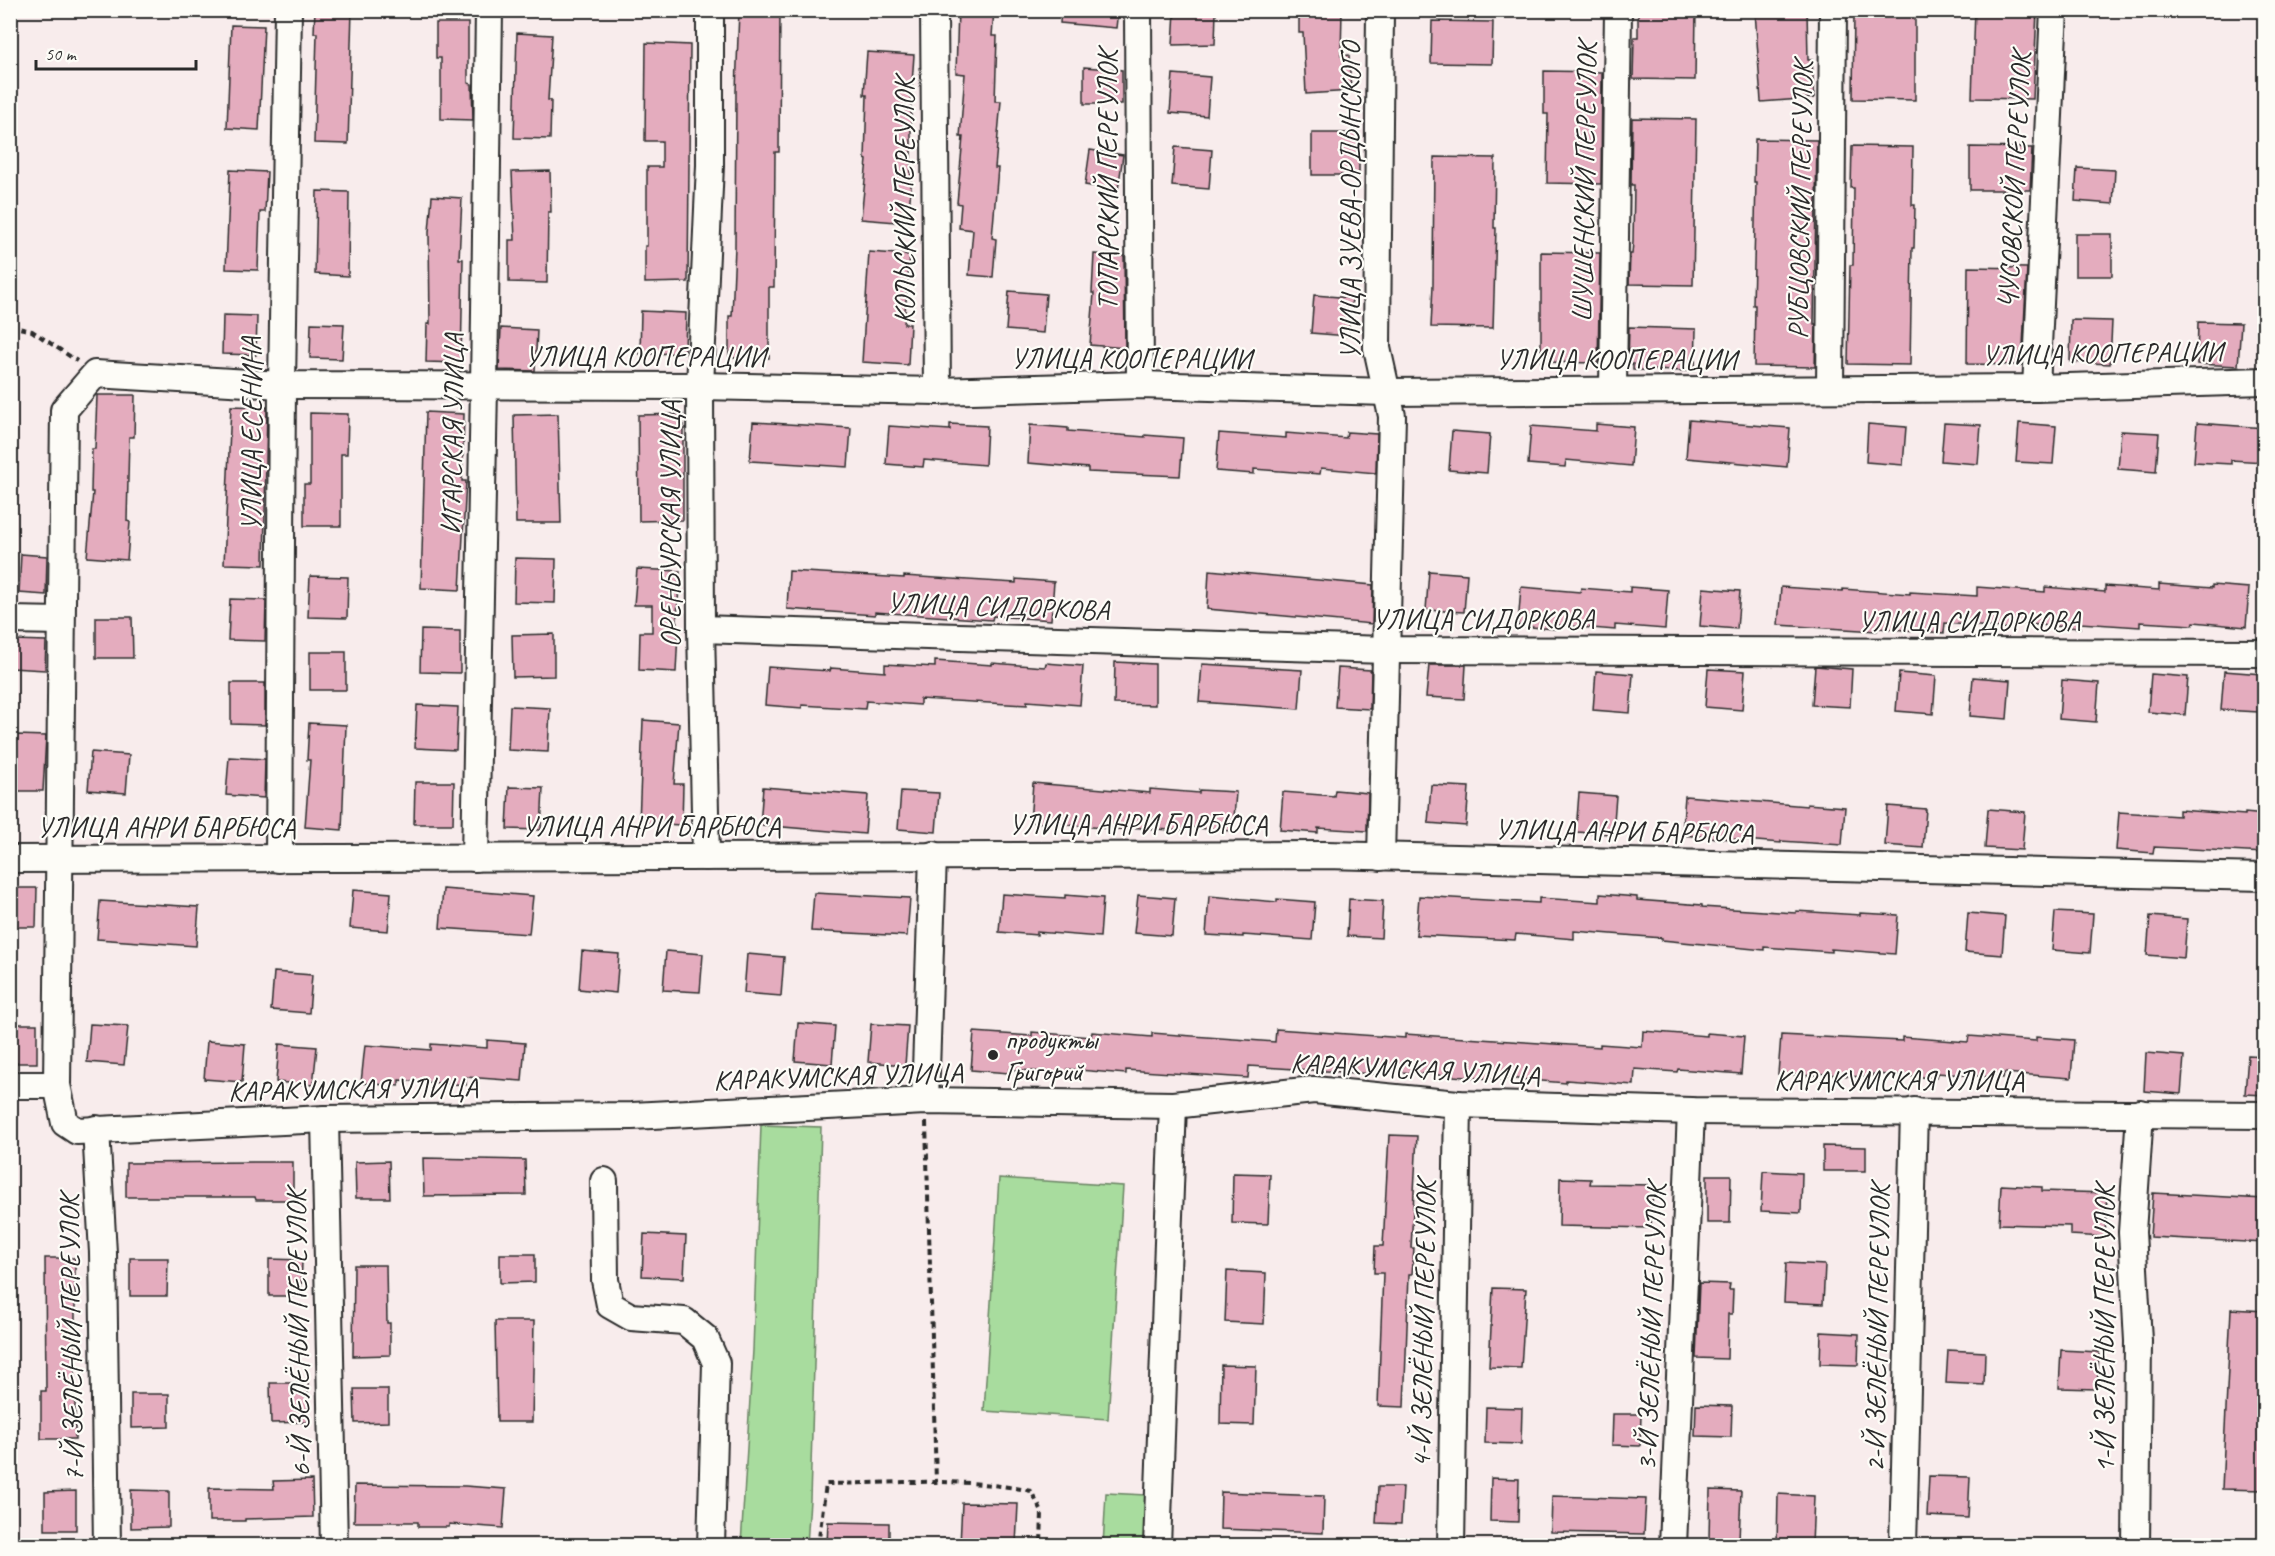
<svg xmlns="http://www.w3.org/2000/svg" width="2275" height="1556" viewBox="0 0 2275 1556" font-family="Caveat,sans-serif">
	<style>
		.green { fill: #a8dc9e; stroke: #6a8464; stroke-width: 1.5 }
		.building { fill: #e4acbe; stroke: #2b2b2b; stroke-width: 1.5 }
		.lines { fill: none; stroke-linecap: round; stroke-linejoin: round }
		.minor-casing { stroke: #2b2b2b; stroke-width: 30 }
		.path { stroke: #2b2b2b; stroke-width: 4; stroke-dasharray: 6 4.5; stroke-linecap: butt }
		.minor { stroke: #fdfcf7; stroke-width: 26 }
		.poi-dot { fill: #2b2b2b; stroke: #fdfcf7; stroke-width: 2 }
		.labels { text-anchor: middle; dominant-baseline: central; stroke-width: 4.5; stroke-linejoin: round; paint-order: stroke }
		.street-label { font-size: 28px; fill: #2b2b2b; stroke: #fdfcf7 }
		.poi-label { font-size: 28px; fill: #2b2b2b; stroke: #fdfcf7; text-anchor: start }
	</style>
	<rect width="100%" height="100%" fill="#f8ecec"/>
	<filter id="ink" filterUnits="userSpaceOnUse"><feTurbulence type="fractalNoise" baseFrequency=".0167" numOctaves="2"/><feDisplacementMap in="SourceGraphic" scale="12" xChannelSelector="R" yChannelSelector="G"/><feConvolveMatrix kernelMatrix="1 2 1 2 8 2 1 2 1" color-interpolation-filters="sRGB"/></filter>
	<g filter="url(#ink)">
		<g class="green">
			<polygon points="761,1125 821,1127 810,1500 807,1545 741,1545 753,1350"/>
			<polygon points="999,1178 1123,1186 1108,1419 984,1411"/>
			<polygon points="1106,1493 1146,1495 1143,1545 1103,1546"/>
		</g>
		<g class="building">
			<polygon points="315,10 352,10 348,144 314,143 317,33 314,33"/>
			<polygon points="739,10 780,10 779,152 775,152 774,287 769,287 769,358 729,358 729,316 732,316 735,247 736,91"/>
			<polygon points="958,10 994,10 992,36 997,36 995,101 1001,101 995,168 998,168 992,238 996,239 993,277 969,275 973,230 959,228 961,204 957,203 963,137 960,137 965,74 956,73"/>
			<polygon points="1061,10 1118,10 1116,28 1060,23"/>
			<polygon points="1299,10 1342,10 1341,56 1349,55 1351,91 1306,94 1303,33 1299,33"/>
			<polygon points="1638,10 1696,10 1695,80 1633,79 1634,37 1638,37"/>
			<polygon points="1755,10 1807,10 1808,60 1812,60 1814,98 1761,102"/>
			<polygon points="1854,10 1915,10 1915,100 1853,99"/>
			<polygon points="1975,10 2037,10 2033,99 1972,98"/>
			<polygon points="1175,11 1216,11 1215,44 1173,45"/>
			<polygon points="1432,21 1493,22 1492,64 1431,63"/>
			<polygon points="436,23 468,23 468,83 472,84 473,120 441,119 441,58 436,58"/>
			<polygon points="231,25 264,26 259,130 227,128"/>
			<polygon points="517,33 552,35 548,100 551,100 550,139 514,138"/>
			<polygon points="646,43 690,45 688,282 645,283 645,246 647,246 647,167 662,167 662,141 645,141"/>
			<polygon points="867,52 914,55 911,98 911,187 908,223 861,219 867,160 865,159 867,95 864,95"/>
			<polygon points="1084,67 1122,70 1122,104 1084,104"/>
			<polygon points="1544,71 1602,72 1601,184 1547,183 1548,114 1544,114"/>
			<polygon points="1173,74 1210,77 1207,116 1170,113"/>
			<polygon points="1632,118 1696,119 1693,285 1629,284 1630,254 1632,254 1633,242 1634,185 1631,185"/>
			<rect x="1312" y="133" width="47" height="42"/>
			<polygon points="1755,139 1817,140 1814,324 1816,324 1815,367 1754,366 1755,305 1753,305 1756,182 1754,182"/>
			<polygon points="1852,146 1913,147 1912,205 1915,205 1914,248 1912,248 1910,365 1848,364 1850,265 1853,265 1854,188 1851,188"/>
			<polygon points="1175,147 1212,150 1209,189 1172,186"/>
			<polygon points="1970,147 2032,148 2030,190 1970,190"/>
			<polygon points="1090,150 1123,155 1118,190 1085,185"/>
			<polygon points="1434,157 1495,158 1494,228 1496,228 1493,328 1431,327 1433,285"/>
			<polygon points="2077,168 2115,170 2113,204 2075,201"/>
			<polygon points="230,170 267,172 265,212 260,212 258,270 226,269"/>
			<polygon points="550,171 551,212 548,212 547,283 509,282 509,240 515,240 512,172"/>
			<polygon points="317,191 349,192 348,276 315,274"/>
			<polygon points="432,196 462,198 459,259 463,259 461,363 426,362 427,324 430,324 429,232"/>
			<rect x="2075" y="234" width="37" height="42"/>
			<polygon points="869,252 910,255 904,324 910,324 908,365 862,362"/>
			<polygon points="1541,252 1600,253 1598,363 1541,362"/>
			<polygon points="1094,254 1124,256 1125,348 1090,345 1094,293 1092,293"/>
			<polygon points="1968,267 2027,268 2022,365 1967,364"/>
			<polygon points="1009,291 1046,294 1043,333 1006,330"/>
			<polygon points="1314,295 1352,298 1348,336 1311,333"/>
			<polygon points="641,311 686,313 685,353 640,354"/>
			<polygon points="223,315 257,316 256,355 222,354"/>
			<polygon points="2071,320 2112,321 2110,364 2070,362"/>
			<polygon points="2198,322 2241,323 2238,366 2197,364"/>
			<polygon points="311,323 344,324 342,359 310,358"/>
			<polygon points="1629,327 1696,329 1695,371 1633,370 1633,364 1628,364"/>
			<polygon points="501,328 537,330 535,371 499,370"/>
			<polygon points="97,395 135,395 134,437 129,437 127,521 130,522 127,560 87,557 93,492 91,492 92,449 95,449"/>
			<polygon points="231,406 267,407 264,565 224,564"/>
			<polygon points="426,412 464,414 462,481 466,481 460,590 421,588"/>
			<polygon points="310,413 348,414 347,454 341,454 341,526 304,526 304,484 310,484"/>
			<polygon points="558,414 561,523 516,523 514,415"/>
			<polygon points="683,414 683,520 639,521 638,415"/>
			<polygon points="1689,420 1790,428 1787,467 1686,458"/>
			<polygon points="753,422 851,428 848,467 750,461"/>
			<polygon points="1944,423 1981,425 1978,464 1941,461"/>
			<polygon points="2019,423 2056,426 2053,464 2016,462"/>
			<polygon points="2197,423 2265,428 2265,462 2231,460 2231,464 2194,462"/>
			<polygon points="950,424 987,426 985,465 924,460 923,467 886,464 889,426 950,430"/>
			<polygon points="1596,424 1634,427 1631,466 1566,460 1565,467 1528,464 1531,426 1596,431"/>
			<polygon points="1868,424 1906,427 1903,465 1866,462"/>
			<polygon points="1030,425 1068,428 1068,431 1145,437 1145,435 1183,438 1180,476 1088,472 1088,468 1028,463"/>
			<polygon points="1452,431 1490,434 1487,473 1449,470"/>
			<polygon points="2121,431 2159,433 2156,472 2118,469"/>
			<polygon points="1347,432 1377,434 1376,473 1321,468 1320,474 1254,469 1254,474 1216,471 1219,433 1286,438 1286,433 1346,438"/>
			<polygon points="21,554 47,556 46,595 19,593"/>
			<polygon points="515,558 556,559 555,603 514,602"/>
			<polygon points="637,569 680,571 676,632 678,632 676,672 639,670 640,632 652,632 652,605 634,605"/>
			<polygon points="1209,570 1373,585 1372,624 1207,609"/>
			<polygon points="789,571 904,578 904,576 1016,583 1016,579 1054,582 1051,620 993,616 992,620 875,612 875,615 787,609"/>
			<polygon points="1429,571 1467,574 1464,612 1426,610"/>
			<polygon points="310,576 348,577 347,618 308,617"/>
			<polygon points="2159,584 2212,588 2212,585 2249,588 2246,627 2194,622 2193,625 2140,622 2140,627 2080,623 2080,628 2012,623 2012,629 1945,623 1944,633 1878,628 1877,631 1778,625 1781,587 1843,591 1843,589 1910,594 1910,592 1977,596 1977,587 2045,592 2045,587 2105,592 2105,586 2159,590"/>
			<polygon points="1521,587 1580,592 1581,588 1630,592 1630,587 1668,590 1665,629 1615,625 1615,630 1556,625 1555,629 1518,626"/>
			<polygon points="1703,588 1740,591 1737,629 1700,626"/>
			<polygon points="230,599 266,600 265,641 228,640"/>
			<polygon points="96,617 132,617 133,658 96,658"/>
			<polygon points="421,630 460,631 460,673 420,672"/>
			<polygon points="554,634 554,676 513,677 512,635"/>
			<polygon points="13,640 46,641 45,670 11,668"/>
			<rect x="310" y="652" width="36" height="38"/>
			<polygon points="935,661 992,665 992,663 1045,667 1046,663 1083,666 1080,705 1027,701 1027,705 920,699 920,705 866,701 865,709 802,705 802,708 765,705 768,667 830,671 831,668 885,672 885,664 935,667"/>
			<polygon points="1115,662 1155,664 1155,705 1114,704"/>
			<polygon points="1202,664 1302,670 1299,709 1199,702"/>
			<polygon points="1429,665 1466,665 1464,699 1426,697"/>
			<polygon points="1815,666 1852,669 1850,707 1812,705"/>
			<polygon points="1338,668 1371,670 1370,709 1335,707"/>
			<polygon points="1708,669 1745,671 1742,710 1705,707"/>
			<polygon points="1596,671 1633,674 1630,713 1593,710"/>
			<polygon points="2224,671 2262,674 2259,712 2221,710"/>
			<polygon points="1899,673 1936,676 1933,714 1896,711"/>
			<polygon points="2151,674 2188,677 2185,715 2148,712"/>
			<polygon points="1973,677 2010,680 2007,719 1970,716"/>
			<polygon points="2062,680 2099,683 2096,722 2059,719"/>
			<polygon points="231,683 265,683 265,725 231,724"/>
			<polygon points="417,705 458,707 456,750 415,748"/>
			<polygon points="510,706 550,708 548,752 508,750"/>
			<polygon points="643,720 679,723 674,784 683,784 682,825 639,823"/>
			<polygon points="309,723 346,725 342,830 305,827 310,760 307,760"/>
			<polygon points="17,735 46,736 43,791 15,791"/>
			<polygon points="91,752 129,755 126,793 88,790"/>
			<polygon points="229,757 265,759 264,798 226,795"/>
			<polygon points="415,782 454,782 453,824 414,824"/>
			<polygon points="1033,783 1150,793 1150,789 1199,793 1199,790 1236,792 1233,831 1184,827 1184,831 1128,827 1128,830 1030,822"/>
			<polygon points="1431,785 1469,787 1466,826 1428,823"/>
			<polygon points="509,787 543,788 541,830 507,829"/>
			<polygon points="763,787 868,795 865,834 760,825"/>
			<polygon points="1335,790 1368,793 1367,831 1318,828 1318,833 1280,830 1283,792 1334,796"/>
			<polygon points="901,791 939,793 936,832 898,829"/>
			<polygon points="1579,793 1616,796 1613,834 1576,832"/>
			<polygon points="1685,796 1807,806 1807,804 1845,807 1842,845 1781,841 1781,843 1682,835"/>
			<polygon points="1888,806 1926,809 1923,848 1885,845"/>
			<polygon points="1988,809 2025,812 2022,850 1985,848"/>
			<polygon points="2179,810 2245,815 2245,813 2265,815 2265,853 2154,847 2153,853 2116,850 2119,812 2179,816"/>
			<polygon points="13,888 37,888 36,927 12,927"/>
			<polygon points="443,889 533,896 529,934 440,928"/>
			<polygon points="353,890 391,893 388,931 350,928"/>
			<polygon points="814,893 910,898 907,936 811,931"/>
			<polygon points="1002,894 1065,898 1065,895 1103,898 1100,937 1037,932 1037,935 999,932"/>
			<polygon points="1600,894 1637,897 1637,900 1702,905 1702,907 1796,913 1796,911 1860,915 1860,913 1898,915 1895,954 1831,949 1831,952 1764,947 1764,950 1662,940 1662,938 1574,931 1574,939 1516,934 1515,940 1416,935 1419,896 1539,903 1539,898 1600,902"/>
			<polygon points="1138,895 1175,898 1172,936 1134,933"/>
			<polygon points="1209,896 1277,902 1277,899 1315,902 1312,940 1243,935 1243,937 1206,935"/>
			<polygon points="1349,899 1383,901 1381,938 1347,936"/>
			<polygon points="100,901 199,907 196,946 97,939"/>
			<polygon points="2055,912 2093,914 2090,953 2052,950"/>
			<polygon points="1968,913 2005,916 2002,955 1965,952"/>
			<polygon points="2150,916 2187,919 2184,958 2147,955"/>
			<polygon points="582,951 619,954 616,993 579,989"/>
			<polygon points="666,951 703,954 700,992 663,990"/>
			<polygon points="747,954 784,957 781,996 744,993"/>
			<polygon points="274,972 312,975 309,1013 271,1010"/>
			<polygon points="798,1023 835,1026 832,1064 795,1061"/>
			<polygon points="14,1024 37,1024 37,1063 15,1063"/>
			<polygon points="90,1024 128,1026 124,1065 87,1062"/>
			<polygon points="871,1024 908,1026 905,1065 868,1062"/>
			<polygon points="1276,1029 1405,1038 1405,1034 1600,1047 1600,1044 1642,1047 1643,1031 1707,1036 1707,1033 1744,1036 1741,1074 1678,1069 1677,1072 1635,1069 1634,1085 1566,1080 1566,1083 1505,1078 1505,1080 1373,1070 1373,1074 1249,1066 1248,1078 1126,1070 1126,1074 1067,1069 1066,1074 1009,1069 1009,1073 971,1070 974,1032 1032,1036 1032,1032 1091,1037 1092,1032 1152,1037 1152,1033 1275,1042"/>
			<polygon points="1781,1035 1902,1041 1902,1037 1968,1042 1969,1036 2036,1041 2036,1037 2074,1040 2071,1078 2004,1073 2003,1078 1937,1073 1936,1078 1873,1074 1872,1078 1815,1073 1815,1076 1778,1074"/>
			<polygon points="487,1040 525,1043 522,1081 466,1077 466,1085 399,1080 399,1086 361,1083 365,1045 431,1050 431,1044 487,1048"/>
			<polygon points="207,1041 245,1044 242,1082 204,1079"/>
			<polygon points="279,1044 317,1047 313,1085 276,1082"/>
			<polygon points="2146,1053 2184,1056 2181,1094 2144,1091"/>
			<polygon points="2248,1055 2265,1056 2265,1095 2245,1094"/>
			<polygon points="1389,1135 1417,1136 1411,1248 1414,1248 1412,1274 1409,1274 1404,1407 1378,1406 1383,1273 1374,1273 1375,1246 1383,1246"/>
			<polygon points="1823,1146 1866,1147 1866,1171 1823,1171"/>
			<polygon points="423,1158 525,1160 526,1195 424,1196"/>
			<polygon points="389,1161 390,1198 356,1198 355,1162"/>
			<polygon points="255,1162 293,1162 293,1200 256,1200 255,1197 126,1197 126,1163"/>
			<polygon points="1763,1171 1802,1173 1801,1213 1761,1211"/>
			<polygon points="1233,1173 1270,1174 1268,1224 1232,1223"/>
			<polygon points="1707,1175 1731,1175 1730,1223 1707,1223"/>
			<polygon points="1560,1178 1591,1179 1590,1184 1653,1185 1651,1228 1559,1226"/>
			<polygon points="2001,1185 2042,1187 2042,1191 2107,1193 2105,1237 2070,1235 2070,1226 1999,1224"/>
			<polygon points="2153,1193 2265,1199 2265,1243 2150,1237"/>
			<polygon points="644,1234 686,1236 684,1278 642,1276"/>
			<polygon points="500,1254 535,1254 535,1282 500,1283"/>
			<polygon points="45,1258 75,1258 75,1439 41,1439 41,1391 46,1391"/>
			<polygon points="130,1258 168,1258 167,1296 130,1296"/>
			<polygon points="269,1259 302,1260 301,1296 269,1296"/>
			<polygon points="1786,1263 1825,1265 1823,1304 1784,1302"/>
			<polygon points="354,1265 386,1265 387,1323 390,1323 390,1355 353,1356"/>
			<polygon points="1227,1271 1266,1273 1264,1324 1225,1322"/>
			<polygon points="1699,1283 1730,1284 1729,1290 1733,1290 1732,1314 1728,1314 1727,1359 1696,1358"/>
			<polygon points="1493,1288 1526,1289 1521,1368 1489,1367"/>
			<polygon points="2231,1309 2265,1311 2264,1490 2222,1489"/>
			<polygon points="495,1321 534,1321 532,1422 497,1422"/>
			<polygon points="1821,1332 1859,1334 1858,1365 1820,1364"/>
			<polygon points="1948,1350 1985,1352 1984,1385 1946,1383"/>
			<polygon points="2061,1350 2099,1352 2097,1389 2059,1388"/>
			<polygon points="1221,1365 1256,1366 1254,1425 1220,1424"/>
			<polygon points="270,1383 308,1383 308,1422 271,1423"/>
			<polygon points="354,1389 388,1389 388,1422 355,1423"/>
			<polygon points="131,1394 169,1394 169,1427 131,1428"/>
			<polygon points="1696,1405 1732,1406 1731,1437 1695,1436"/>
			<polygon points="1486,1407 1522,1408 1521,1444 1485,1443"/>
			<polygon points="1613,1414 1641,1414 1640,1446 1612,1445"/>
			<polygon points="1929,1476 1970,1477 1968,1518 1927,1516"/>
			<polygon points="1491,1478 1519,1479 1518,1522 1490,1521"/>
			<polygon points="312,1480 313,1517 245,1519 245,1521 209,1521 209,1488 274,1489 273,1481"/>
			<polygon points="355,1485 465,1486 506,1489 503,1528 449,1524 449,1527 418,1527 418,1522 354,1522"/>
			<polygon points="1378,1487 1403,1487 1401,1524 1376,1523"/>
			<polygon points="131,1490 169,1491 169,1527 131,1528"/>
			<polygon points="1710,1490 1741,1491 1739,1540 1709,1539"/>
			<polygon points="76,1491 76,1530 45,1530 45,1492"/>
			<polygon points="1221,1492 1324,1496 1323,1533 1220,1529"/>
			<polygon points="1778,1494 1814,1496 1812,1545 1777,1544"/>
			<polygon points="1552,1496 1646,1499 1644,1534 1551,1532"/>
			<polygon points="962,1503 1018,1504 1016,1545 960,1545"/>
			<polygon points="828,1522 889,1523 889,1545 827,1545"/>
		</g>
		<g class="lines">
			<defs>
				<g id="minor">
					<polyline points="934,10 937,391"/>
					<polyline points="1138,10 1140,385"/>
					<polyline points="1380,10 1377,348 1392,416 1381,857"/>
					<polyline points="2264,381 2036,388 1387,392 1140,385 937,391 700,386 282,385 95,374 64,410 57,1085 65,1123 77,1131 325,1119 632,1116 925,1101 1173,1105 1314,1090 1458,1104 1691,1111 2264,1115"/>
					<polyline points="2036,388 2054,10"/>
					<polyline points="1613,389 1618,10"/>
					<polyline points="1830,389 1833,10"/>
					<polyline points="10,620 61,621"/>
					<polyline points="701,629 1386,650 2264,653"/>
					<polyline points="706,857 701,629 700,386 710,165 710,10"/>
					<polyline points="475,858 484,387 489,10"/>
					<polyline points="10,859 1325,855 2264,877"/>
					<polyline points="279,859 282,385 288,10"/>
					<polyline points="10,1085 57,1085"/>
					<polyline points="925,1101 933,855"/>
					<polyline points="325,1119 334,1546"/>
					<polyline points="96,1129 103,1253 107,1546"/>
					<polyline points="604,1181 605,1280 610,1305 631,1317 684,1321 705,1338 716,1363 711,1546"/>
					<polyline points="1157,1546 1173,1105"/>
					<polyline points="1451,1546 1458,1104"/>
					<polyline points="1673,1546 1691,1111"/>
					<polyline points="1903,1546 1914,1111"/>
					<polyline points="2136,1546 2138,1341 2132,1232 2140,1113"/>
				</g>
			</defs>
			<use href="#minor" class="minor-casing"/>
			<g class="path">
				<polyline points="10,326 32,331 77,361"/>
				<polyline points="926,1122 936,1482"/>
				<path d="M 818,1546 L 826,1484 C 894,1483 964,1477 1031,1491 L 1042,1512 L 1041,1546"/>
			</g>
			<use href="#minor" class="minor"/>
		</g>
	</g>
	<circle class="poi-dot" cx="993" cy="1055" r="6"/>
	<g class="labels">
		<g class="street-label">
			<text transform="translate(1107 180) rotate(-90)">ТОПАРСКИЙ ПЕРЕУЛОК</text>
			<text transform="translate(2014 180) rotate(-87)">ЧУСОВСКОЙ ПЕРЕУЛОК</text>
			<text transform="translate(1584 182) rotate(-89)">ШУШЕНСКИЙ ПЕРЕУЛОК</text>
			<text transform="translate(1800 200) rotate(-89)">РУБЦОВСКИЙ ПЕРЕУЛОК</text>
			<text transform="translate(904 201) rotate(-90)">КОЛЬСКИЙ ПЕРЕУЛОК</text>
			<text transform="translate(1350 201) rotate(-90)">УЛИЦА ЗУЕВА-ОРДЫНСКОГО</text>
			<text transform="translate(2102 353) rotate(-1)">УЛИЦА КООПЕРАЦИИ</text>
			<text x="645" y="356">УЛИЦА КООПЕРАЦИИ</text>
			<text x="1131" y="358">УЛИЦА КООПЕРАЦИИ</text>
			<text x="1616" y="359">УЛИЦА КООПЕРАЦИИ</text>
			<text transform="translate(251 434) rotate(-90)">УЛИЦА ЕСЕНИНА</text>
			<text transform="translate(452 434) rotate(-89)">ИГАРСКАЯ УЛИЦА</text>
			<text transform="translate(670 524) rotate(-90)">ОРЕНБУРСКАЯ УЛИЦА</text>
			<text transform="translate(998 606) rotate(2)">УЛИЦА СИДОРКОВА</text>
			<text x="1483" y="619">УЛИЦА СИДОРКОВА</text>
			<text x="1969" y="621">УЛИЦА СИДОРКОВА</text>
			<text x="1138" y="824">УЛИЦА АНРИ БАРБЮСА</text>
			<text x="651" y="826">УЛИЦА АНРИ БАРБЮСА</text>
			<text x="166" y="827">УЛИЦА АНРИ БАРБЮСА</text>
			<text transform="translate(1624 831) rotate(1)">УЛИЦА АНРИ БАРБЮСА</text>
			<text transform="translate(1415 1069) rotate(3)">КАРАКУМСКАЯ УЛИЦА</text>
			<text transform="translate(838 1076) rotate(-2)">КАРАКУМСКАЯ УЛИЦА</text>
			<text x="1899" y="1080">КАРАКУМСКАЯ УЛИЦА</text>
			<text transform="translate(353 1089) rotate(-1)">КАРАКУМСКАЯ УЛИЦА</text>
			<text transform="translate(1423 1324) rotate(-89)">4-Й ЗЕЛЁНЫЙ ПЕРЕУЛОК</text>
			<text transform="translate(1651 1327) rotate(-88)">3-Й ЗЕЛЁНЫЙ ПЕРЕУЛОК</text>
			<text transform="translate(1877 1328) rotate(-89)">2-Й ЗЕЛЁНЫЙ ПЕРЕУЛОК</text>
			<text transform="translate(2104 1329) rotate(-90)">1-Й ЗЕЛЁНЫЙ ПЕРЕУЛОК</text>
			<text transform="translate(298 1333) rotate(-91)">6-Й ЗЕЛЁНЫЙ ПЕРЕУЛОК</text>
			<text transform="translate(71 1338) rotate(-91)">7-Й ЗЕЛЁНЫЙ ПЕРЕУЛОК</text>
		</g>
		<g class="poi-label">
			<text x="1005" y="1039">продукты<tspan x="1005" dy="32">Григорий</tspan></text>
		</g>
	</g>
	<rect width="2275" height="1556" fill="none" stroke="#fdfcf7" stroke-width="36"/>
	<rect x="18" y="18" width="2239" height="1520" fill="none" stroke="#2b2b2b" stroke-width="2" filter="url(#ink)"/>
	<path d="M36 60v9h160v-9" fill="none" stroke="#2b2b2b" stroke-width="3"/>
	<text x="45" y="60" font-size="18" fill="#2b2b2b" stroke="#fdfcf7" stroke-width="4.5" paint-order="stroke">50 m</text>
</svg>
